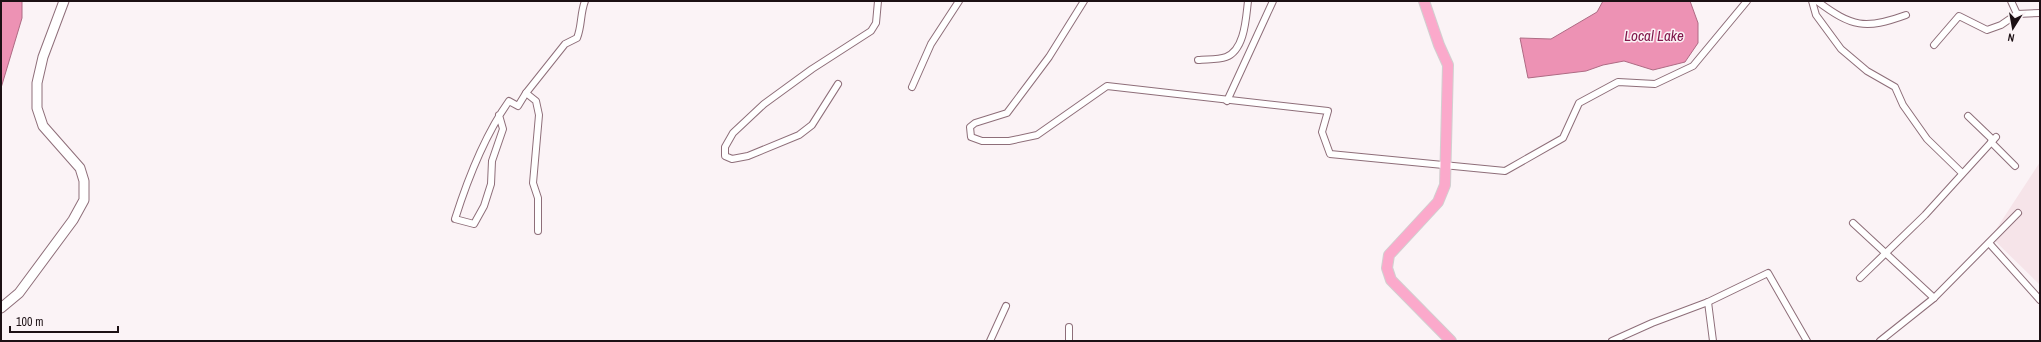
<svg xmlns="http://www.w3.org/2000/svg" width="2041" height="342" viewBox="0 0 2041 342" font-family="'Archivo Narrow',sans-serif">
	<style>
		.built { fill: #f6e4e9 }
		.water { fill: #ed92b4; stroke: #ae6b84 }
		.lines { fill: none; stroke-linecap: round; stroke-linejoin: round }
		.minor-casing { stroke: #8e6e79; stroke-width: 8 }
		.secondary-casing { stroke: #8e6e79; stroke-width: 11 }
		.primary-casing { stroke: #d2cfd0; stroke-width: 12 }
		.minor { stroke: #fff; stroke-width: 6 }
		.secondary { stroke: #fff; stroke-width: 9 }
		.primary { stroke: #fba9cb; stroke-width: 10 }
		.labels { text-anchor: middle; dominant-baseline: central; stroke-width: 3; stroke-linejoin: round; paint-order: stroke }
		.water-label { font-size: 15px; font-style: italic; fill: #80174b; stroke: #fbf3f6 }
	</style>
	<rect width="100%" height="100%" fill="#fbf3f6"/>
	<polygon class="built" points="2040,162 2040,285 1991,237"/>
	<g class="water">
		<polygon points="1,1 22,1 22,18 1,88"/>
		<polygon points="1603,1 1690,1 1698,23 1698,43 1685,62 1653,70 1624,61 1603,65 1586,71 1528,78 1520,38 1551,39 1597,12"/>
	</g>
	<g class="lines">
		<defs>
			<g id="minor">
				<polyline points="1084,1 1049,57 1007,113 975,123 970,127 971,137 982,141 1009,141 1037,135 1107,86 1328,111 1322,132 1330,154 1505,171 1563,138 1579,103 1618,82 1655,84 1693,66 1747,1"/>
				<polyline points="1812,1 1816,15 1841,49 1867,71 1895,87 1903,105 1927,139 1962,173"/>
				<path d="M 1817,1 C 1852,27 1865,30 1906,15"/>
				<polyline points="2017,14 2040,13"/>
				<polyline points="1934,45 1959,16 1987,30 2001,25 2017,14 2011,1"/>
				<path d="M 1198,60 C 1206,59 1218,60 1226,57 C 1245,50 1246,17 1248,1"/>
				<polyline points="838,84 812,125 799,135 748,156 732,159 725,156 725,147 733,133 764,104 812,69 871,31 876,23 878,1"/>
				<polyline points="912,87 931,44 959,1"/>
				<polyline points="526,93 536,101 539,115 533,183 538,198 538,231"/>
				<polyline points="1227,101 1273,1"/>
				<path d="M 499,115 L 503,129 L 492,161 L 491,184 L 484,206 L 474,224 L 455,219 C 468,178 484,136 509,101 L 518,106 L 526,93 L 565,44 L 577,38 C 582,26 580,14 585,1"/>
				<polyline points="1968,116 1993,140"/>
				<polyline points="1991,142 2015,166"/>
				<polyline points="1853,223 1934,298"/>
				<polyline points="1989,243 2040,300"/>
				<polyline points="1860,278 1925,215 1996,137"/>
				<polyline points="1708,302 1713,341"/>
				<polyline points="990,341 1006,306"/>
				<polyline points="1069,341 1069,327"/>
				<polyline points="1612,341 1652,323 1708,302 1768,273 1807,341"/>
				<polyline points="1880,341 1934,298 2018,213"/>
			</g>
			<polyline id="secondary" points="1,308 19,293 73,220 84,200 84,181 80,168 43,126 37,108 37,83 43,57 64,1"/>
			<polyline id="primary" points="1424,1 1439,45 1448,65 1445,185 1438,202 1389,255 1387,268 1391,280 1451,341"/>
		</defs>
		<use href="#minor" class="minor-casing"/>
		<use href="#secondary" class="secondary-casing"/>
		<use href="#primary" class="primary-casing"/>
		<use href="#minor" class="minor"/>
		<use href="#secondary" class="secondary"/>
		<use href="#primary" class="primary"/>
	</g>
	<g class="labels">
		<g class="water-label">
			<text x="1654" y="35">Local Lake</text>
		</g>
	</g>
	<rect width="2041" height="342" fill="none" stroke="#1c1014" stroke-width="4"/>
	<g transform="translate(2013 28) rotate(191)" stroke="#fbf3f6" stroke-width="3" paint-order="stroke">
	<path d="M0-3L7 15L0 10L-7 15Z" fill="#1c1014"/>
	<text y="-6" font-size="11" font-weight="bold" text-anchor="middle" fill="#1c1014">N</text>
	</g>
	<path d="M10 326v6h108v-6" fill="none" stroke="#1c1014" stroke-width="2"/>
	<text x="16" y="326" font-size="12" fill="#1c1014" stroke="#fbf3f6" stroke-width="3" paint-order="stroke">100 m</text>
</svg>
